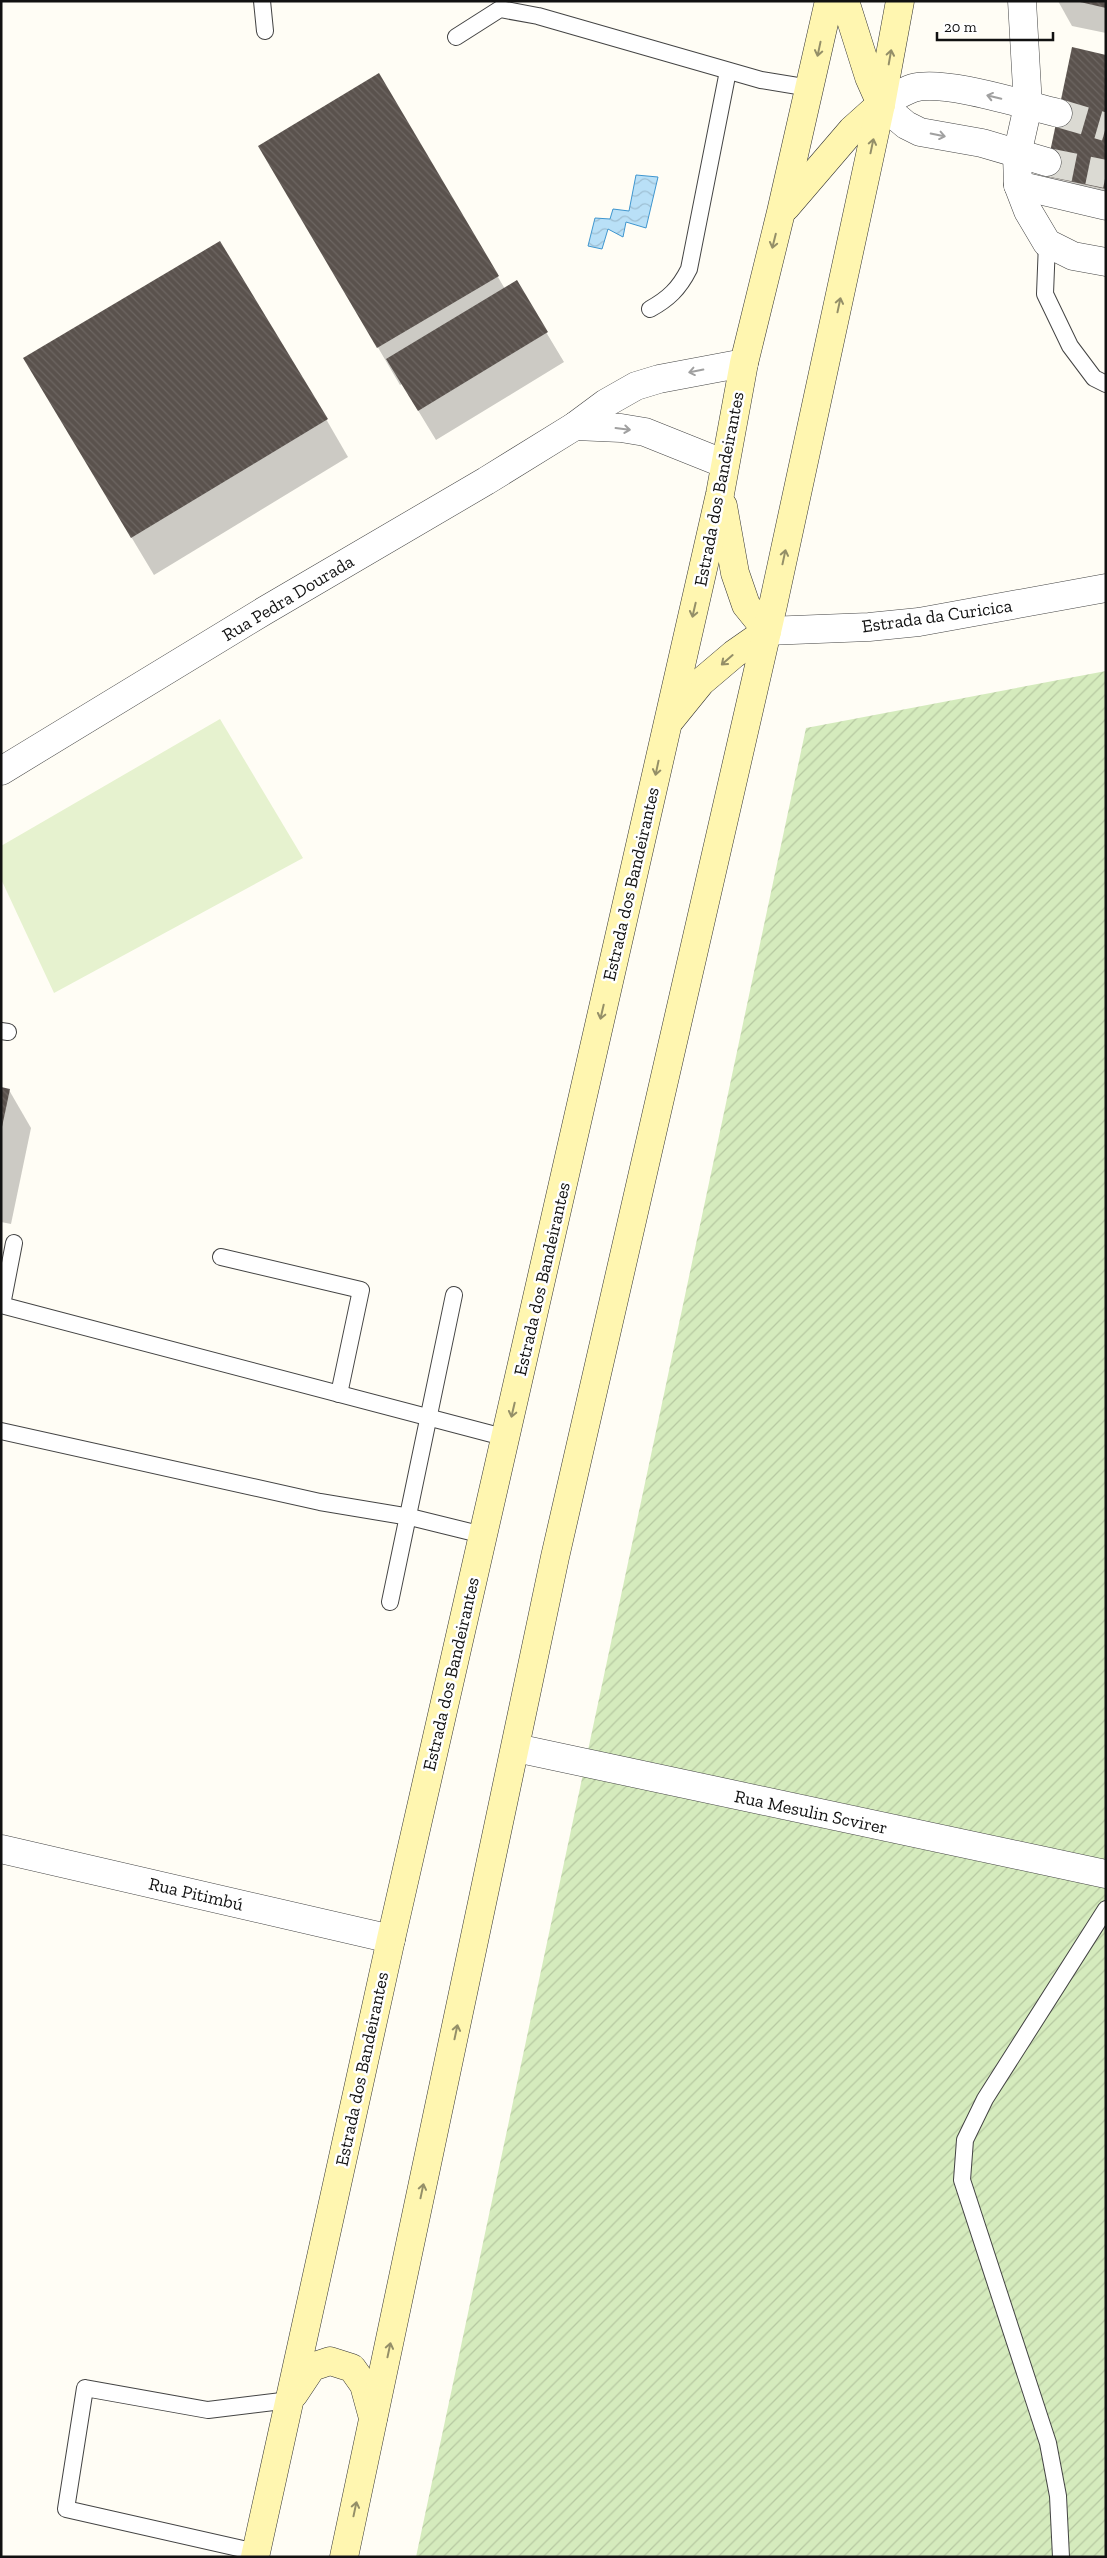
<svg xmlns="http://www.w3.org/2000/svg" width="1107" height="2558" viewBox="0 0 1107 2558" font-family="'Zilla Slab',serif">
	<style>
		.garden { fill: url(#garden-furrows) }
		.pitch { fill: #e6f2cf }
		.water { fill: url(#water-waves); stroke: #3f96cf }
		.shadow { fill: #0003 }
		.building { fill: url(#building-back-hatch) }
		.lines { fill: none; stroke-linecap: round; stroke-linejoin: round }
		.minor-tunnel { stroke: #dbdad3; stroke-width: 28; stroke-dasharray: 28 14; stroke-linecap: butt }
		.service-casing { stroke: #444; stroke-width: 18 }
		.minor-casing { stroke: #444; stroke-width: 29 }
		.tertiary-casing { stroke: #444; stroke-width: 29 }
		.secondary-casing { stroke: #333; stroke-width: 29 }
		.service { stroke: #fff; stroke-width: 16 }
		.minor { stroke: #fff; stroke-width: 28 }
		.tertiary { stroke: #fff; stroke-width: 28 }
		.secondary { stroke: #fff6b0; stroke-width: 28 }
		.oneway { stroke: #948f68 }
		.oneway2 { stroke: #a0a0a0 }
		.labels { text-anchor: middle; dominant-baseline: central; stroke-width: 5; stroke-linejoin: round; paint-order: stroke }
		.street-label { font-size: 18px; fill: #111; stroke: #fff }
	</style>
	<defs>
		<pattern id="garden-furrows" width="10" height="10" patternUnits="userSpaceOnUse" patternTransform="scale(1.25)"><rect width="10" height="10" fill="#d5ebbd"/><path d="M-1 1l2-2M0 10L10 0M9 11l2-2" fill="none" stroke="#b6c8a1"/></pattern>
		<pattern id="water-waves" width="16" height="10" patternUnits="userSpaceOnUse" patternTransform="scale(1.25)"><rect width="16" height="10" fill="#b9e0f7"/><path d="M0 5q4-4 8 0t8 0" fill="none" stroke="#9ebfd3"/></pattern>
		<pattern id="building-back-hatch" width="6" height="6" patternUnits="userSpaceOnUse" patternTransform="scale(1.25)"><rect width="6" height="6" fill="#5a524d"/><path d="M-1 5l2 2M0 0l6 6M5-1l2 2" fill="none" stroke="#6d6662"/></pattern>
	</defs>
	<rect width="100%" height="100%" fill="#fffdf5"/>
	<polygon class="garden" points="1106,671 1106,2557 416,2557 806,728"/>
	<polygon class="pitch" points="220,719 303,858 54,993 1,879 1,846"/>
	<polygon class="water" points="636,175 658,177 646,228 626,222 623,237 608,229 602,249 588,246 595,218 610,219 613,209 629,211"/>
	<g class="shadow">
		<polygon points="1058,1 1106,1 1106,33 1072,26"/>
		<polygon points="1106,56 1106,215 1064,206 1046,176"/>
		<polygon points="379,75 505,289 516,282 564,362 436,440 402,384 400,385 282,184"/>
		<polygon points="42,388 326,419 348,457 154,575"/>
		<polygon points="1,1089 9,1090 31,1128 11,1224 1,1222"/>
	</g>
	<g class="building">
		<polygon points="1080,1 1106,1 1106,8 1080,2"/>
		<polygon points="1072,47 1106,55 1106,189 1045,176"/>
		<polygon points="379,73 499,276 377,348 258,146"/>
		<polygon points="220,241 328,419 131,538 23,358"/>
		<polygon points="517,280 548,332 418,411 386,359"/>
		<polygon points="1,1087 10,1089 2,1127 1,1127"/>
	</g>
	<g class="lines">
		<g class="minor-tunnel">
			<polyline points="1058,113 1106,127"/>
			<polyline points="1047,162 1106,174"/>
		</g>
		<defs>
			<g id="service">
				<polyline points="262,1 265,31"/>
				<polyline points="456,37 500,9 538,16 761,80 810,88"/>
				<polyline points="1047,243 1045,294 1070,346 1094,378 1106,384"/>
				<path d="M 650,309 C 668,299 679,289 689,269 L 728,71"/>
				<polyline points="1,1031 8,1032"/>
				<polyline points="221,1257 361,1290 339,1394"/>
				<polyline points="1,1305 507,1438"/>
				<polyline points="2,1305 14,1243"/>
				<polyline points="1,1431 320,1502 410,1517 483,1535"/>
				<polyline points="390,1602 454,1295"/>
				<polyline points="256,2552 66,2509 85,2388 208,2410 290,2400"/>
				<polyline points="1061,2557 1058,2496 1048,2443 962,2180 965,2140 985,2099 1106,1909"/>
			</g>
			<g id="minor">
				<polyline points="1022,1 1028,106 1017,155 1018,185 1028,211 1047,243 1073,256 1106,262"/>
				<path d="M 1047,162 L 982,143 L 920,132 L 906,125 L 881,104 C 891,99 902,92 913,88 C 944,79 1024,105 1058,113"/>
				<polyline points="1018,185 1106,206"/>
				<polyline points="575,426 621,428 645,432 725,464"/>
				<polyline points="1,771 264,611 486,481 575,426 606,403 636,386 659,379 744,363"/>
				<polyline points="516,1748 1106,1874"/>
				<polyline points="1,1849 391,1939"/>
			</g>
			<polyline id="tertiary" points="767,631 869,627 919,622 1106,588"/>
			<g id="secondary">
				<polyline points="845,1 869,77 881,104"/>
				<polyline points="786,207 852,130 881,104"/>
				<polyline points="723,506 735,573 746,605 767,631"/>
				<polyline points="671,719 701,682 734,654 767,631"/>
				<polyline points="294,2394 312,2367 330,2361 352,2368 364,2385 373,2418"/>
				<polyline points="255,2557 391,1939 720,494 744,363 781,212 829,1"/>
				<polyline points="344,2557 555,1557 773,605 881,104 900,1"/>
			</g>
		</defs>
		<use href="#service" class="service-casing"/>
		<use href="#minor" class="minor-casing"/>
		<use href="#tertiary" class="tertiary-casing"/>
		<use href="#secondary" class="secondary-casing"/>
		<use href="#service" class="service"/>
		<use href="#minor" class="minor"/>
		<use href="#tertiary" class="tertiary"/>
		<use href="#secondary" class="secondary"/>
	</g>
	<defs><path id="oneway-shaft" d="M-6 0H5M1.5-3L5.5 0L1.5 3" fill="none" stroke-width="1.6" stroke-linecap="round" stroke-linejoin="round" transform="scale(1.25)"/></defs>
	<g class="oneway">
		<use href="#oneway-shaft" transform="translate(819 49) rotate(102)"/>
		<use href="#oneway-shaft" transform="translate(890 57) rotate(-80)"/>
		<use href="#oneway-shaft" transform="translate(872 146) rotate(-78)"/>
		<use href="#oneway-shaft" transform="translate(774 241) rotate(104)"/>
		<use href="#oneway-shaft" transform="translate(839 305) rotate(-78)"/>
		<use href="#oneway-shaft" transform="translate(784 557) rotate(-78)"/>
		<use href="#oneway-shaft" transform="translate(694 610) rotate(103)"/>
		<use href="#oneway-shaft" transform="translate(727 660) rotate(139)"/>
		<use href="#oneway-shaft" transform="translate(657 768) rotate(102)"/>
		<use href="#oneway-shaft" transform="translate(602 1012) rotate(103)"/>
		<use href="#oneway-shaft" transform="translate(513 1410) rotate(103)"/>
		<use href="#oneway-shaft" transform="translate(456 2032) rotate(-78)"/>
		<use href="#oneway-shaft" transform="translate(422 2191) rotate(-78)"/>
		<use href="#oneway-shaft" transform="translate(389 2350) rotate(-78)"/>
		<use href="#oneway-shaft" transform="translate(355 2509) rotate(-78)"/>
	</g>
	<g class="oneway2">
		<use href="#oneway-shaft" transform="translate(994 97) rotate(-167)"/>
		<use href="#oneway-shaft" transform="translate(938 135) rotate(11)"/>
		<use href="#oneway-shaft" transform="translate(696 371) rotate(169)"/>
		<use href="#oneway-shaft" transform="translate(623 429) rotate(7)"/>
	</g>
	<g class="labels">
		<g class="street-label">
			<text transform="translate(719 489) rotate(-79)">Estrada dos Bandeirantes</text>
			<text transform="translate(288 598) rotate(-31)">Rua Pedra Dourada</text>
			<text transform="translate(937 616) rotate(-8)">Estrada da Curicica</text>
			<text transform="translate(631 884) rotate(-77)">Estrada dos Bandeirantes</text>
			<text transform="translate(542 1279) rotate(-77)">Estrada dos Bandeirantes</text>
			<text transform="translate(451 1674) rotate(-77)">Estrada dos Bandeirantes</text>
			<text transform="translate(811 1812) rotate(12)">Rua Mesulin Scvirer</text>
			<text transform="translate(196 1894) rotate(13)">Rua Pitimbú</text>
			<text transform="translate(362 2069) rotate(-78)">Estrada dos Bandeirantes</text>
		</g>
	</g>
	<rect width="1107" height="2558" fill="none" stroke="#111111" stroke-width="5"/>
	<path d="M937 32v8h116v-8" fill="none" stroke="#111111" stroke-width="2.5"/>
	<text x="944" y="32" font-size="15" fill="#111111" stroke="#ffffff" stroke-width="4" paint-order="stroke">20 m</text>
</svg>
